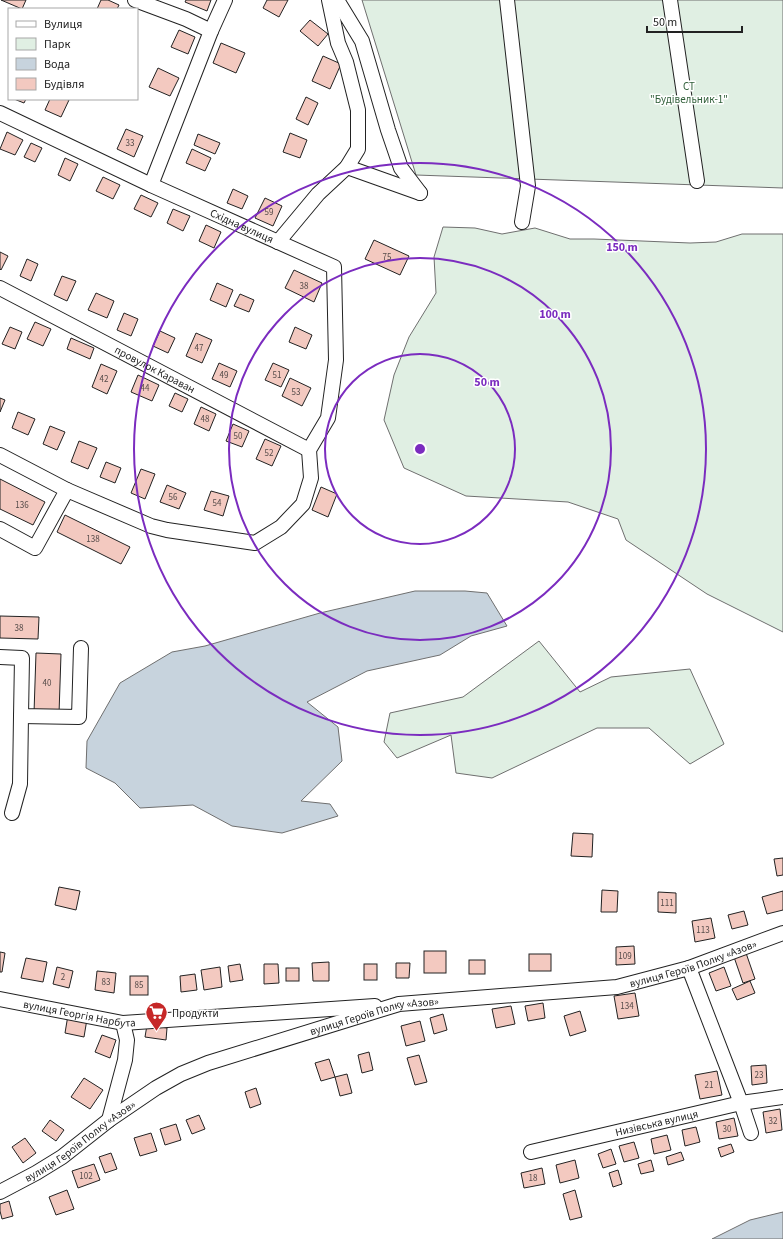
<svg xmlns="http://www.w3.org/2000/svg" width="783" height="1239" viewBox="0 0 783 1239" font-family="'Source Sans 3',sans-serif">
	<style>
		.green { fill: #e0efe3; stroke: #6f6f6f }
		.water { fill: #c7d3dd; stroke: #6f6f6f }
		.building { fill: #f3c9c0; stroke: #222 }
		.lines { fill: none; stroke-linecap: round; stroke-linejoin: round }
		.minor-casing { stroke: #222; stroke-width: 16 }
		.minor { stroke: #fff; stroke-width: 14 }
		.ring { fill: none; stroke: #7b2cbf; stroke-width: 2 }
		.labels { text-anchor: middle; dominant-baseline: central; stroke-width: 3; stroke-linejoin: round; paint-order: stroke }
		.number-label { font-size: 9px; fill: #564c4a }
		.park-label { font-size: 11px; fill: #2f5e38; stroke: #fff }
		.street-label { font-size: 11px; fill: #222; stroke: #fff }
		.poi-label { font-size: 11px; fill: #222; stroke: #fff; text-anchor: start }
		.centre { fill: #7b2cbf; stroke: #fff; stroke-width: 2 }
		.ring-label { font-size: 12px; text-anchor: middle; font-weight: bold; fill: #7b2cbf; stroke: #fff; stroke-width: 3; stroke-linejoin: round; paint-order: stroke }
	</style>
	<rect width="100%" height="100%" fill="#fff"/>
	<g class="green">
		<polygon points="362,0 783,0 783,188 416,175"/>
		<polygon points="443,227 475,228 502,234 535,228 570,239 594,239 690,243 716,242 742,234 783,234 783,632 707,594 626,540 618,519 568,502 466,496 404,468 384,420 394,375 409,337 436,293 434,257"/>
		<polygon points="539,641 580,692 611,677 690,669 724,744 690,764 649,728 597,728 492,778 456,773 451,735 397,758 384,742 390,713 463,697"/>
	</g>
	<g class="water">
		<polygon points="415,591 465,591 487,593 507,626 471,636 440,655 367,671 307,702 338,727 342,761 301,801 330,804 338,816 282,833 232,826 193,805 140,808 115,783 86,768 87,741 120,683 172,652 205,646 320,613"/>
		<polygon points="783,1212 783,1239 712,1239 750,1220"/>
	</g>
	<g class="building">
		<polygon points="1,0 26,0 22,9"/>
		<polygon points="101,0 108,0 119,5 117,9 97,9"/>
		<polygon points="186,0 211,0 207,11 185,2"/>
		<polygon points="267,0 288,0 279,17 263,8"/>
		<polygon points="310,20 328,34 318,46 300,31"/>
		<polygon points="179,30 195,37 188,54 171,47"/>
		<polygon points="221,43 245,53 236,73 213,63"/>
		<polygon points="323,56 341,64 330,89 312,81"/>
		<polygon points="158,68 179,78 170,96 149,87"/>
		<polygon points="306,97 318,103 308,125 296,119"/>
		<polygon points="14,99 26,99 24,103"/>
		<polygon points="50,99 65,99 69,100 61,117 45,110"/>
		<polygon points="126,129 143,136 134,157 117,149"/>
		<polygon points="7,132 23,140 15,155 0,149"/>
		<polygon points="290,133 307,140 300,158 283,152"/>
		<polygon points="198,134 220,143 215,154 194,145"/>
		<polygon points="31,143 42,148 35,162 24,157"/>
		<polygon points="192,149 211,158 205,171 186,163"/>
		<polygon points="65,158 78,164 70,181 58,175"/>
		<polygon points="103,177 120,185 113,199 96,191"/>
		<polygon points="233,189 248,196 242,209 227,203"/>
		<polygon points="141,195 158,203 151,217 134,209"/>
		<polygon points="265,198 282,206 273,226 255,218"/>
		<polygon points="173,209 190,216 183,231 167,223"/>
		<polygon points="206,225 221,232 214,248 199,241"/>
		<polygon points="374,240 409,256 400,275 365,259"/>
		<polygon points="0,252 8,256 1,270 0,269"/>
		<polygon points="27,259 38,264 31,281 20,276"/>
		<polygon points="294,270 322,283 314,302 285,288"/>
		<polygon points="62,276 76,281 67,301 54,295"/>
		<polygon points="217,283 233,290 226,307 210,300"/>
		<polygon points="96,293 114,301 107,318 88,310"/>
		<polygon points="240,294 254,300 249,312 234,306"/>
		<polygon points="124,313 138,319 131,336 117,330"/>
		<polygon points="35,322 51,329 43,346 27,339"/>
		<polygon points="10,327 22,332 15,349 2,344"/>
		<polygon points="295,327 312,335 306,349 289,342"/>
		<polygon points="160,331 175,338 168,353 153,346"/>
		<polygon points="196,333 212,340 202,363 186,356"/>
		<polygon points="71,338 94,348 90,359 67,349"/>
		<polygon points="219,363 237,371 230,387 212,379"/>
		<polygon points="273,363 289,370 281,387 265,380"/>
		<polygon points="101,364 117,371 107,394 92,387"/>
		<polygon points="138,375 159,385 152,401 131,392"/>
		<polygon points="290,378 311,388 302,406 282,396"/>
		<polygon points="175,393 188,399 182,412 169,406"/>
		<polygon points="0,398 5,400 0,412"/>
		<polygon points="201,407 216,414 209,431 194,424"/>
		<polygon points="18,412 35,419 28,435 12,428"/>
		<polygon points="233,424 249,431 242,447 226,441"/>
		<polygon points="50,426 65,432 57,450 43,444"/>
		<polygon points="265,439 281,446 272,466 256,459"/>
		<polygon points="79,441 97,448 88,469 71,462"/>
		<polygon points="106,462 121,468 115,483 100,477"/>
		<polygon points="141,469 155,474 145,499 131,493"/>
		<polygon points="0,479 45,502 33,525 0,509"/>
		<polygon points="167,485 186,493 179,509 160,502"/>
		<polygon points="321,487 337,494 328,517 312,510"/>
		<polygon points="211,491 229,496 223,516 204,510"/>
		<polygon points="65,515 130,547 121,564 57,532"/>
		<polygon points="0,616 39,617 38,639 0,638"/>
		<polygon points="36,653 61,654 59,714 34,713"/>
		<polygon points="573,833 593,834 592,857 571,856"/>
		<polygon points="783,858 783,875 777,876 774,859"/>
		<polygon points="59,887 80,891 76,910 55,905"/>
		<polygon points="602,890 618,891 617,912 601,912"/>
		<polygon points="783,891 783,910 767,914 762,897"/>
		<polygon points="658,892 676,893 676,913 658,912"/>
		<polygon points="744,911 748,925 732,929 728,915"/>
		<polygon points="711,918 715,938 695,942 692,921"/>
		<polygon points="634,946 635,964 616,965 616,947"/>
		<rect x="424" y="951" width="22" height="22"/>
		<polygon points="0,952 5,953 2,972 0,972"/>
		<polygon points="746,953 755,979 743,983 734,957"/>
		<rect x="529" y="954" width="22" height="17"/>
		<polygon points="26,958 47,962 43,982 21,978"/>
		<rect x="469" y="960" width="16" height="14"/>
		<polygon points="329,962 329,981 313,981 312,963"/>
		<polygon points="396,963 410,963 409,978 396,978"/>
		<polygon points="240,964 243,980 230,982 228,966"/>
		<polygon points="264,964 278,964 279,983 264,984"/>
		<rect x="364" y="964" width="13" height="16"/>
		<polygon points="57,967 73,971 69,988 53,984"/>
		<polygon points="220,967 222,987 204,990 201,970"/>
		<polygon points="724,967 731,986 716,991 709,973"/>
		<rect x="286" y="968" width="13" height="13"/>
		<polygon points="97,971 116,973 114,993 95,990"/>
		<polygon points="195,974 197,990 181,992 180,976"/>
		<rect x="130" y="976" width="18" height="19"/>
		<polygon points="750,981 755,993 737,1000 732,989"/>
		<polygon points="635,993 639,1016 618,1019 614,996"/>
		<polygon points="543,1003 545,1018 528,1021 525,1006"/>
		<polygon points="511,1006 515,1024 496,1028 492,1009"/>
		<polygon points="580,1011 586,1031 570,1036 564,1016"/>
		<polygon points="443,1014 447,1030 434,1034 430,1018"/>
		<polygon points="68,1015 87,1019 84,1037 65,1033"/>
		<polygon points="420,1021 425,1041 406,1046 401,1026"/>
		<polygon points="147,1025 167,1028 166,1040 145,1037"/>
		<polygon points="102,1035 116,1040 110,1058 95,1052"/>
		<polygon points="369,1052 373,1070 362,1073 358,1055"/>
		<polygon points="419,1055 427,1082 415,1085 407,1058"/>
		<polygon points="329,1059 335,1077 321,1081 315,1063"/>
		<polygon points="766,1065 767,1083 752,1085 751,1066"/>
		<polygon points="717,1071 722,1095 700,1099 695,1075"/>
		<polygon points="347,1074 352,1093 340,1096 335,1077"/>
		<polygon points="84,1078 103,1090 90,1109 71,1097"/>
		<polygon points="256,1088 261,1104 250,1108 245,1092"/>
		<polygon points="780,1109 782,1130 766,1133 763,1112"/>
		<polygon points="199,1115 205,1129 192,1134 186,1120"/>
		<polygon points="734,1118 738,1136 719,1139 716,1122"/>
		<polygon points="50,1120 64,1130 56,1141 42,1131"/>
		<polygon points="176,1124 181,1140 165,1145 160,1129"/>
		<polygon points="696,1127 700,1142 685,1146 682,1130"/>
		<polygon points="151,1133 157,1151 140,1156 134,1138"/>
		<polygon points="667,1135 671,1150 654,1154 651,1139"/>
		<polygon points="25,1138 36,1153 23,1163 12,1147"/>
		<polygon points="634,1142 639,1158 624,1162 619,1146"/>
		<polygon points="731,1144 734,1152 721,1157 718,1148"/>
		<polygon points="611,1149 616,1164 603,1168 598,1154"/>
		<polygon points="681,1152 684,1160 668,1165 666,1157"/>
		<polygon points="111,1153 117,1169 105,1173 99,1157"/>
		<polygon points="575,1160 579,1178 560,1183 556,1165"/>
		<polygon points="651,1160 654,1171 641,1174 638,1164"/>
		<polygon points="94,1164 100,1180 78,1188 72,1171"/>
		<polygon points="542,1168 545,1184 524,1188 521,1173"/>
		<polygon points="618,1170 622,1184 613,1187 609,1173"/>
		<polygon points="67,1190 74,1209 56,1215 49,1197"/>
		<polygon points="575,1190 582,1217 570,1220 563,1194"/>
		<polygon points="9,1201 13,1216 2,1219 0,1211 0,1204"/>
	</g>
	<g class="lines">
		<defs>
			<g id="minor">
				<polyline points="135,0 186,19 211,31"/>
				<polyline points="329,0 338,43 346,62 358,110 358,149 347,167"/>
				<polyline points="337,0 362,41 388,130 401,168 420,193"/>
				<polyline points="507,0 528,186 522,222"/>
				<polyline points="670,0 697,181"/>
				<path id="s1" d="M 0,113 L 151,185 L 334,267 L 336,360 L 328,418 L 309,450 L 311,478 L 303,504 L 281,527 L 255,543 L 167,530 L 151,526 L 67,490 L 0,455"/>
				<polyline points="151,185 211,31 225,0"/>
				<polyline points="278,242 318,194 347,167 420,193"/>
				<path id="s2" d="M 0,288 L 309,450"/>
				<polyline points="0,529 35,548 67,490"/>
				<polyline points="0,657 22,658 21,716 79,717 81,648"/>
				<polyline points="12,813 20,784 21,716"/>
				<polyline points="689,968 741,1103 751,1133"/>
				<path id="s3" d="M 0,999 L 123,1023 L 375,1006"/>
				<polyline points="109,1120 125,1060 127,1040 123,1023"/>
				<path id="s4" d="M 531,1152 L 741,1103 L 783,1097"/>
				<path id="s5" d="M 0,1192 L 36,1173 L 62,1157 L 109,1120 L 156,1088 L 181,1074 L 208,1063 L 399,1004 L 617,987 L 689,968 L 783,933"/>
			</g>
		</defs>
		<use href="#minor" class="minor-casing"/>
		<use href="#minor" class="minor"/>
	</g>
	<g class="ring">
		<circle cx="420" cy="449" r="95"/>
		<circle cx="420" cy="449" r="191"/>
		<circle cx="420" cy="449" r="286"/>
	</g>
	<defs>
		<symbol id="supermarket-pin" viewBox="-11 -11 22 30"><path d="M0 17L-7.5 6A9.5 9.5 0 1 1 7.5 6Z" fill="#c62828" stroke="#fff"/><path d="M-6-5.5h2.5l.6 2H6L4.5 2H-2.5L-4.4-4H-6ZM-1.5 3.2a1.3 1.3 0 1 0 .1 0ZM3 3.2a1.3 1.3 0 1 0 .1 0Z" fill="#fff"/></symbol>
	</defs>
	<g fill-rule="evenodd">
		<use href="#supermarket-pin" x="144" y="1000" width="25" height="34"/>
	</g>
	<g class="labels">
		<g class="number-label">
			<text x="130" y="143">33</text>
			<text x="269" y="212">59</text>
			<text x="387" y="257">75</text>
			<text x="304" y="286">38</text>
			<text x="199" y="348">47</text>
			<text x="224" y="375">49</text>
			<text x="277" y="375">51</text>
			<text x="104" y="379">42</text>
			<text x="145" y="388">44</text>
			<text x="296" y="392">53</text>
			<text x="205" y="419">48</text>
			<text x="238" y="436">50</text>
			<text x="269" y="453">52</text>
			<text x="173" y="497">56</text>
			<text x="217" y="503">54</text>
			<text x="22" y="505">136</text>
			<text x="93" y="539">138</text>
			<text x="19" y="628">38</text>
			<text x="47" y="683">40</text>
			<text x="667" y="903">111</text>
			<text x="703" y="930">113</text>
			<text x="625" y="956">109</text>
			<text x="63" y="977">2</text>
			<text x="106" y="982">83</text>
			<text x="139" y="985">85</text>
			<text x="627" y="1006">134</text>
			<text x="759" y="1075">23</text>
			<text x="709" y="1085">21</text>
			<text x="773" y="1121">32</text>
			<text x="727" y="1129">30</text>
			<text x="86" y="1176">102</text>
			<text x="533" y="1178">18</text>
		</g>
		<g class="park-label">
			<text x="689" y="86">СТ<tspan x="689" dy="13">"Будівельник-1"</tspan></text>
		</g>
		<g class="street-label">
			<text stroke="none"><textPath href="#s1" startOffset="267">Східна вулиця</textPath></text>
			<text stroke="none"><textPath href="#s2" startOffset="175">провулок Караван</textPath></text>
			<text stroke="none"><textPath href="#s5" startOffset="744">вулиця Героїв Полку «Азов»</textPath></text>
			<text stroke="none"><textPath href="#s3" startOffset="81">вулиця Георгія Нарбута</textPath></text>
			<text stroke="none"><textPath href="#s5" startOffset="419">вулиця Героїв Полку «Азов»</textPath></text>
			<text stroke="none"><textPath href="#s4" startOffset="129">Низівська вулиця</textPath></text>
			<text stroke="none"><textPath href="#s5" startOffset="95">вулиця Героїв Полку «Азов»</textPath></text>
		</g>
		<g class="poi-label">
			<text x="172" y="1013">Продукти</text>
		</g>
	</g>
	<circle cx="420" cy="449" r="6" class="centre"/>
	<g class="ring-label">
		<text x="622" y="251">150 m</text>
		<text x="555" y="318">100 m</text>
		<text x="487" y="386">50 m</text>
	</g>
	<rect x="8" y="8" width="130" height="92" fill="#ffffff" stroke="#a7a7a7"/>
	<rect x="16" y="21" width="20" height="6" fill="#ffffff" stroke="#a7a7a7"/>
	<text x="44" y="28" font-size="12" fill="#222222">Вулиця</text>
	<rect x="16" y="38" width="20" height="12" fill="#e0efe3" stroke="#a7a7a7"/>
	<text x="44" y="48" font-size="12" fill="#222222">Парк</text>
	<rect x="16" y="58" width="20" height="12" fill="#c7d3dd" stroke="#a7a7a7"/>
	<text x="44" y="68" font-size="12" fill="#222222">Вода</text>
	<rect x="16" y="78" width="20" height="12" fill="#f3c9c0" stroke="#a7a7a7"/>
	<text x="44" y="88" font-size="12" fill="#222222">Будівля</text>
	<path d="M647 26v6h95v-6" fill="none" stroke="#222222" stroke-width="2"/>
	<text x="653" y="26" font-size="12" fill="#222222" stroke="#ffffff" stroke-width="3" paint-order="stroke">50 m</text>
</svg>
